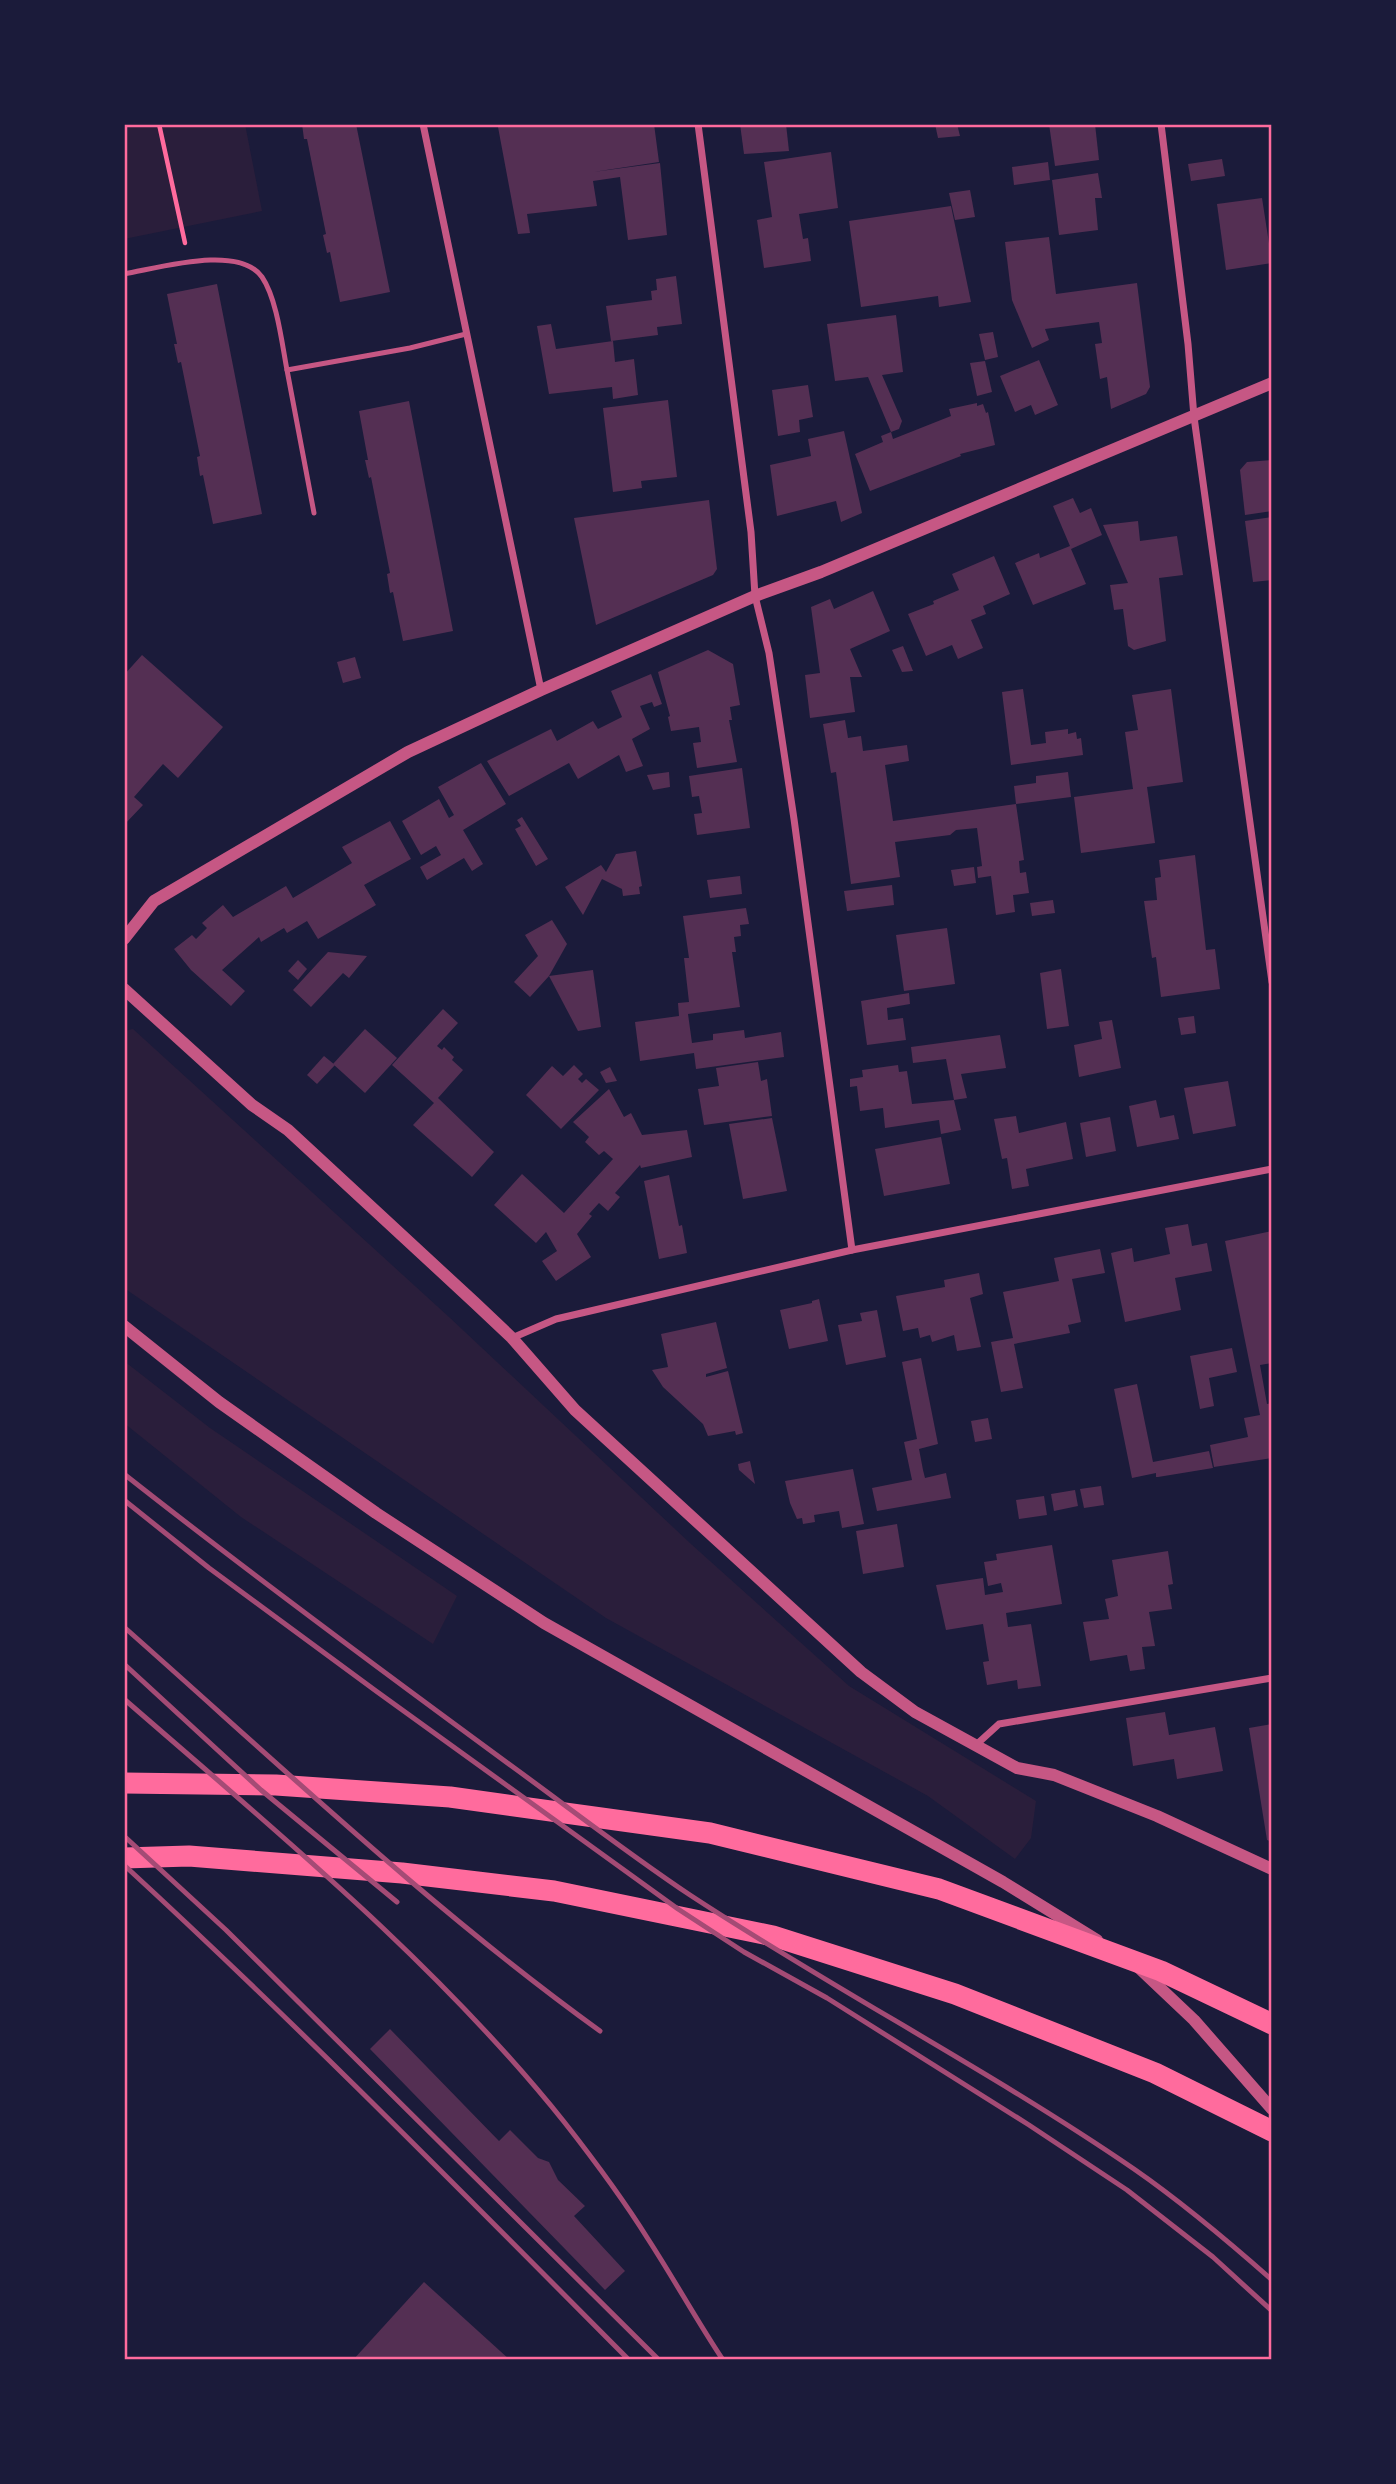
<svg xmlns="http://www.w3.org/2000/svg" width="1396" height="2484" viewBox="0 0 1396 2484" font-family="Arial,sans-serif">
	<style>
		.green { fill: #2a1e3b }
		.building { fill: #542f53 }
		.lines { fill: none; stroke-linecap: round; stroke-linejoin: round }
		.path { stroke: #ff6b9d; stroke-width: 4.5 }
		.service { stroke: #c65784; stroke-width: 5 }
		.minor { stroke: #c65784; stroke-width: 7 }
		.tertiary { stroke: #c65784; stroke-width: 12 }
		.motorway { stroke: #ff6b9d; stroke-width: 21 }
		.rail { stroke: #a44b75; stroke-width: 5 }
		.neatline { fill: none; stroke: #ff6b9d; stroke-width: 2.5 }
	</style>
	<rect width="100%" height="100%" fill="#1b1b3a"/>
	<g class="green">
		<polygon points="124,124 245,124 262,211 124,239"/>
		<polygon points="133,1029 449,1317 691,1544 849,1686 1036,1801 1031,1838 1015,1859 928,1796 606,1618 124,1288 124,1031"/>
		<polygon points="124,1361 210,1428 457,1596 433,1644 241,1517 124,1423"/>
	</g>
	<g class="building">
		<polygon points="302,124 356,124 390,292 340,302 330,252 327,253 323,235 326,234 307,139 304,139"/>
		<polygon points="521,124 654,124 659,162 593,172 660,163 667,235 628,240 620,177 593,181 597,206 527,214 530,233 518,234 498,127"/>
		<polygon points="740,124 786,124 789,151 744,154"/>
		<polygon points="935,124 957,124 960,136 938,138"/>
		<polygon points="1049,124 1095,124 1099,160 1055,166"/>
		<polygon points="831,152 838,208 799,214 803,239 808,238 811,261 764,268 757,220 772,217 764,162"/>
		<polygon points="1222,159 1225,176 1191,181 1188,164"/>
		<polygon points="1048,162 1050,180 1014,185 1012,167"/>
		<polygon points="1098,173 1102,198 1095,198 1098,230 1059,235 1052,180"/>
		<polygon points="970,190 975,217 955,220 949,193"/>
		<polygon points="1262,198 1272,263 1226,270 1217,204"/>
		<polygon points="951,206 971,302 939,307 938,296 861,307 849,221"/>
		<polygon points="1049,237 1056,294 1137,283 1150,387 1146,394 1111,409 1107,377 1100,379 1095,344 1102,343 1099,322 1045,329 1049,340 1032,348 1012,300 1005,242"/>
		<polygon points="676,276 682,324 657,327 658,335 611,341 606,306 652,300 651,291 657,290 656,279"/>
		<polygon points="217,284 262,514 213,524 203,475 200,476 197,457 200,456 181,362 178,363 174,344 177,344 167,294"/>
		<polygon points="896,315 903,372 882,375 902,421 899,429 891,432 868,377 835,381 827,324"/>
		<polygon points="551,324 556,349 613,341 615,362 634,359 638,395 613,399 612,387 549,394 537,326"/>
		<polygon points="993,332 998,357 985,360 979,334"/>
		<polygon points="1039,360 1058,405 1035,415 1031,405 1015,412 1000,376"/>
		<polygon points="985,361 992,392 977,396 970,363"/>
		<polygon points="808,385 813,417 799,420 800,432 778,436 772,390"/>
		<polygon points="668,400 677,477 641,481 642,488 613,492 603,408"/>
		<polygon points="409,401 453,631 403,641 393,592 390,593 387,574 390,573 371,477 369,478 365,460 368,460 359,411"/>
		<polygon points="977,403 977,406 983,404 986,413 988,412 995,445 960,454 961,456 870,491 855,454 883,442 881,436 891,432 893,439 951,416 949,409"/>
		<polygon points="844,431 862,513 841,522 836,501 777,516 770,465 811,456 808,439"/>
		<polygon points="1272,460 1272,511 1245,515 1240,470 1247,462"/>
		<polygon points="1073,498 1080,513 1091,508 1102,535 1071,549 1086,584 1033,605 1015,563 1039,553 1040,558 1070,546 1053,506"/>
		<polygon points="709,500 717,569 713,575 596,625 574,518"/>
		<polygon points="1272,517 1272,580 1253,582 1245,521"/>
		<polygon points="1138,521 1140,541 1177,536 1183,575 1159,578 1166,641 1134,650 1128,646 1123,609 1114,610 1110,585 1128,583 1103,525"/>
		<polygon points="994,556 1010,594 983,606 986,614 971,620 983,648 958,659 952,645 926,656 908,614 934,604 933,601 959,590 952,574"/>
		<polygon points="873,591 890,631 850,649 862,677 850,677 855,712 810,718 805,675 820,673 811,607 830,599 834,609"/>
		<polygon points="903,646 913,671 902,672 892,650"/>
		<polygon points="708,650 733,664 740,705 730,707 732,720 729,720 737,762 697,768 693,743 701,742 699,727 671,731 668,717 670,716 658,672"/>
		<polygon points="142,655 223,727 178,778 163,764 134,797 143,805 124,825 124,675"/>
		<polygon points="355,657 361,678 343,683 337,662"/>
		<polygon points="651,674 662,704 654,707 652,702 640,706 650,729 632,739 643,766 626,772 619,755 578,779 569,763 509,796 487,761 551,729 557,741 593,721 598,729 622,717 611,691"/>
		<polygon points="1023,689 1031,745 1046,743 1045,732 1068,729 1068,734 1076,732 1077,739 1081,738 1083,755 1011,765 1002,692"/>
		<polygon points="1171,689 1183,782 1147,787 1155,843 1081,853 1074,797 1133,789 1125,732 1138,730 1132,695"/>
		<polygon points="845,720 848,738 861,736 863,751 907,745 909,761 885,765 893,821 1016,804 1024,860 1019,861 1020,873 1026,872 1029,893 1013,895 1015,912 996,915 991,876 978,878 977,867 982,866 977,828 956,830 950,835 895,842 900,877 851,884 836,772 831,773 823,724"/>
		<polygon points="481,763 506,804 463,830 483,864 472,871 464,858 427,880 420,867 441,855 436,846 421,855 402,821 439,799 449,818 454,815 438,787"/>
		<polygon points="742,768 750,828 697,835 694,814 702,813 699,796 692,797 689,776"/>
		<polygon points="669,772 670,787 653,790 647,775"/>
		<polygon points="1068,772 1071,797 1016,804 1014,786 1036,783 1036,776"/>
		<polygon points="522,817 548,859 536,866 515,829 521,826 517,820"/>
		<polygon points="390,821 411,859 364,885 376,905 318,939 307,921 287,933 284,928 261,942 259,937 222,970 245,991 231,1006 191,970 174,949 192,935 196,939 207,928 202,923 223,905 233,917 286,886 293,898 352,863 342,847"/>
		<polygon points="636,851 642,886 639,887 640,894 623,896 622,889 602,879 583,915 565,887 601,865 606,872 616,854"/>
		<polygon points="1195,855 1206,950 1215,949 1220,989 1161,997 1156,957 1152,958 1144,901 1157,900 1155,878 1161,877 1159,860"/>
		<polygon points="974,867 976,883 954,886 951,870"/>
		<polygon points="740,876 742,894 710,898 707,880"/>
		<polygon points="892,885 894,905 847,911 844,891"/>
		<polygon points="1053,900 1055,913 1032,916 1030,903"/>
		<polygon points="746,908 749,924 740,925 741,936 734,937 736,952 732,952 740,1007 688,1014 692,1043 713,1040 713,1034 744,1030 745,1038 781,1032 784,1057 696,1069 694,1053 640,1061 635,1022 679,1016 678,1003 689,1002 684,958 689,958 683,916"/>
		<polygon points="552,920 567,944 549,976 530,997 514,982 538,956 525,935"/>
		<polygon points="947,928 955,984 904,991 896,935"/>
		<polygon points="328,952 367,956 349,978 343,973 311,1007 293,990"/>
		<polygon points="298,960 307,969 298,980 288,971"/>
		<polygon points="1061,969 1069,1026 1047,1029 1040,973"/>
		<polygon points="593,970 601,1027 578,1031 549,976"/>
		<polygon points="909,993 910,1004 887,1008 888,1020 903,1018 906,1040 867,1045 861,1001"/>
		<polygon points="443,1009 458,1023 437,1046 442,1050 444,1047 454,1057 452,1060 463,1070 438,1098 494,1152 472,1177 413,1125 434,1103 392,1065"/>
		<polygon points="1194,1016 1196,1033 1181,1035 1178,1018"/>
		<polygon points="1112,1020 1121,1068 1079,1077 1074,1045 1102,1039 1099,1022"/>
		<polygon points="365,1029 397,1058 365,1093 333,1064"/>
		<polygon points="1000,1035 1006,1068 961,1074 967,1098 954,1100 961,1130 941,1134 939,1120 885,1128 883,1108 860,1111 857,1086 850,1087 850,1079 863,1077 862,1070 898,1065 899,1072 907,1071 912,1104 954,1100 946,1059 913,1063 911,1047"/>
		<polygon points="324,1056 335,1065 317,1084 307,1075"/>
		<polygon points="758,1062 761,1081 767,1079 772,1116 704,1125 698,1089 719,1086 716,1068"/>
		<polygon points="574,1065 583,1074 578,1079 582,1083 586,1079 599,1090 561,1129 526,1095 552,1066 563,1076"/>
		<polygon points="610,1067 617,1081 606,1083 600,1072"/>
		<polygon points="1228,1081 1236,1126 1193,1134 1184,1088"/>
		<polygon points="609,1089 624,1117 631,1113 642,1135 687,1130 692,1157 641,1168 640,1165 615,1193 620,1197 608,1211 599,1203 589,1214 592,1216 577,1234 591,1257 556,1281 542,1261 557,1251 546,1232 536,1243 494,1205 522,1174 564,1213 613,1159 604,1151 599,1155 585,1142 589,1137 573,1122"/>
		<polygon points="1156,1100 1160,1118 1174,1115 1179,1139 1137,1147 1129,1106"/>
		<polygon points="1016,1116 1019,1133 1066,1122 1073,1159 1026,1169 1029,1186 1012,1189 1007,1158 1002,1159 994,1119"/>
		<polygon points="1110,1117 1116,1151 1086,1157 1080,1123"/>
		<polygon points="772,1118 787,1191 743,1199 729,1124"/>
		<polygon points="941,1137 950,1184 884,1196 875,1149"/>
		<polygon points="669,1175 679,1226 682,1225 687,1253 659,1259 644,1181"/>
		<polygon points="1188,1224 1192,1246 1207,1243 1212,1271 1175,1278 1181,1310 1125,1322 1111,1253 1132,1248 1134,1262 1170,1254 1165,1228"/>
		<polygon points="1272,1231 1272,1363 1260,1365 1267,1404 1272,1403 1272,1458 1214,1467 1210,1445 1248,1437 1244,1418 1260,1415 1225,1241"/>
		<polygon points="1100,1249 1105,1273 1072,1279 1081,1322 1068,1325 1070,1333 1014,1344 1023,1388 1001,1392 991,1342 1013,1338 1003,1292 1059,1281 1054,1258"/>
		<polygon points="979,1273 983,1294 970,1298 981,1347 957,1351 954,1335 932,1342 930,1335 920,1338 918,1328 903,1331 896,1296 945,1287 944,1280"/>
		<polygon points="819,1299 828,1341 789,1349 780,1310 812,1303 812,1301"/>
		<polygon points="877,1310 886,1357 846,1365 838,1325 862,1321 860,1313"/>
		<polygon points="716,1322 727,1368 706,1374 706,1377 728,1371 743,1433 736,1435 735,1431 708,1436 703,1424 663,1387 652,1370 668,1367 661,1334"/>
		<polygon points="1232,1348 1237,1372 1209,1378 1214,1406 1200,1409 1190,1356"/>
		<polygon points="921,1358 938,1444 919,1449 923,1470 925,1478 946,1473 951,1498 877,1511 872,1488 912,1480 904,1442 917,1439 902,1362"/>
		<polygon points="1137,1384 1153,1462 1209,1451 1213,1468 1158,1477 1156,1477 1156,1473 1132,1478 1114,1389"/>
		<polygon points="988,1418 992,1439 975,1442 971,1421"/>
		<polygon points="750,1461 755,1484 739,1470 738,1464"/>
		<polygon points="853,1469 864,1524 842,1528 839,1511 814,1515 815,1522 803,1524 802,1518 797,1519 790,1503 785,1481"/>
		<polygon points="1101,1486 1104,1505 1084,1508 1080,1489"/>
		<polygon points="1075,1490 1078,1506 1054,1511 1051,1494"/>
		<polygon points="1044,1496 1047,1515 1019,1519 1016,1500"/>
		<polygon points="897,1524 904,1567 863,1574 856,1531"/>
		<polygon points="1052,1545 1062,1604 1006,1613 1008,1627 1031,1624 1041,1686 1018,1689 1017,1680 987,1685 983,1662 989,1661 983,1624 946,1630 936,1585 983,1578 985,1595 1003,1592 1001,1583 988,1586 984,1562 997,1560 996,1554"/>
		<polygon points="1168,1551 1173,1584 1168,1585 1172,1609 1149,1612 1155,1646 1142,1647 1145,1669 1130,1671 1127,1655 1090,1661 1083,1622 1109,1619 1105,1599 1118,1596 1112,1560"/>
		<polygon points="1165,1712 1169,1735 1215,1727 1223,1771 1177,1779 1174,1759 1133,1766 1126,1718"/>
		<polygon points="1272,1724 1272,1842 1267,1840 1249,1728"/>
		<polygon points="390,2029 499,2141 510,2130 538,2158 549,2162 558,2180 585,2206 574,2216 625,2271 605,2290 370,2049"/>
		<polygon points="424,2282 510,2360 353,2360"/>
	</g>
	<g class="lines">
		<polyline class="path" points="159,124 185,243"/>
		<g class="service">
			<path d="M 124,274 C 159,268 239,244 262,277 C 277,299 282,344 287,370 L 410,348 L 466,334"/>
			<polyline points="287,370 314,513"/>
		</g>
		<g class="minor">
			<polyline points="423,124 541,690"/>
			<polyline points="698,124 751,532 755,596 769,653 794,819 852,1250"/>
			<polyline points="1161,124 1188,344 1194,417 1272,982"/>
			<polyline points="512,1338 556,1319 852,1250 1272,1169"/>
			<polyline points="977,1744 999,1724 1272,1678"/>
		</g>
		<g class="tertiary">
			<polyline points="124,939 154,901 408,752 541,690 755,596 821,572 1272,383"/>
			<polyline points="124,989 252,1105 288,1130 474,1302 512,1338 575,1410 861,1672 915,1712 1017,1768 1054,1775 1157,1816 1272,1869"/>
			<polyline points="124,1326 219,1402 376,1513 544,1623 1003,1882 1097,1940"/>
			<polyline points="1138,1967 1194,2020 1272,2109"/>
		</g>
		<g class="motorway">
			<polyline points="124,1783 276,1785 450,1797 710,1833 939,1889 1161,1971 1272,2024"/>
			<polyline points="124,1858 189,1856 402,1873 554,1891 773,1936 955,1994 1155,2073 1272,2131"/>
		</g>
		<g class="rail">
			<path d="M 124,1474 C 252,1575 382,1671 513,1767 C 572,1810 630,1855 690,1895 C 836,1991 991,2071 1134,2169 C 1183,2203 1228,2241 1272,2280"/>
			<polyline points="124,1500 209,1568 376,1691 678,1909 744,1952 827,1998 1029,2125 1127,2190 1213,2257 1272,2311"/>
			<path d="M 124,1627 C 280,1765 431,1909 600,2031"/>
			<polyline points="124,1664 261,1790 397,1902"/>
			<path d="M 124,1699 C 278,1833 437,1963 565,2123 C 594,2160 623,2199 648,2239 C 674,2279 697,2321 723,2360"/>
			<polyline points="124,1836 226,1930 659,2360"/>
			<path d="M 124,1865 C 298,2025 463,2193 629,2360"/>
		</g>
	</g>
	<rect width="1396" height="2484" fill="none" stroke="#1b1b3a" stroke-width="252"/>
	<rect x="126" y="126" width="1144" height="2232" class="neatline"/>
</svg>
